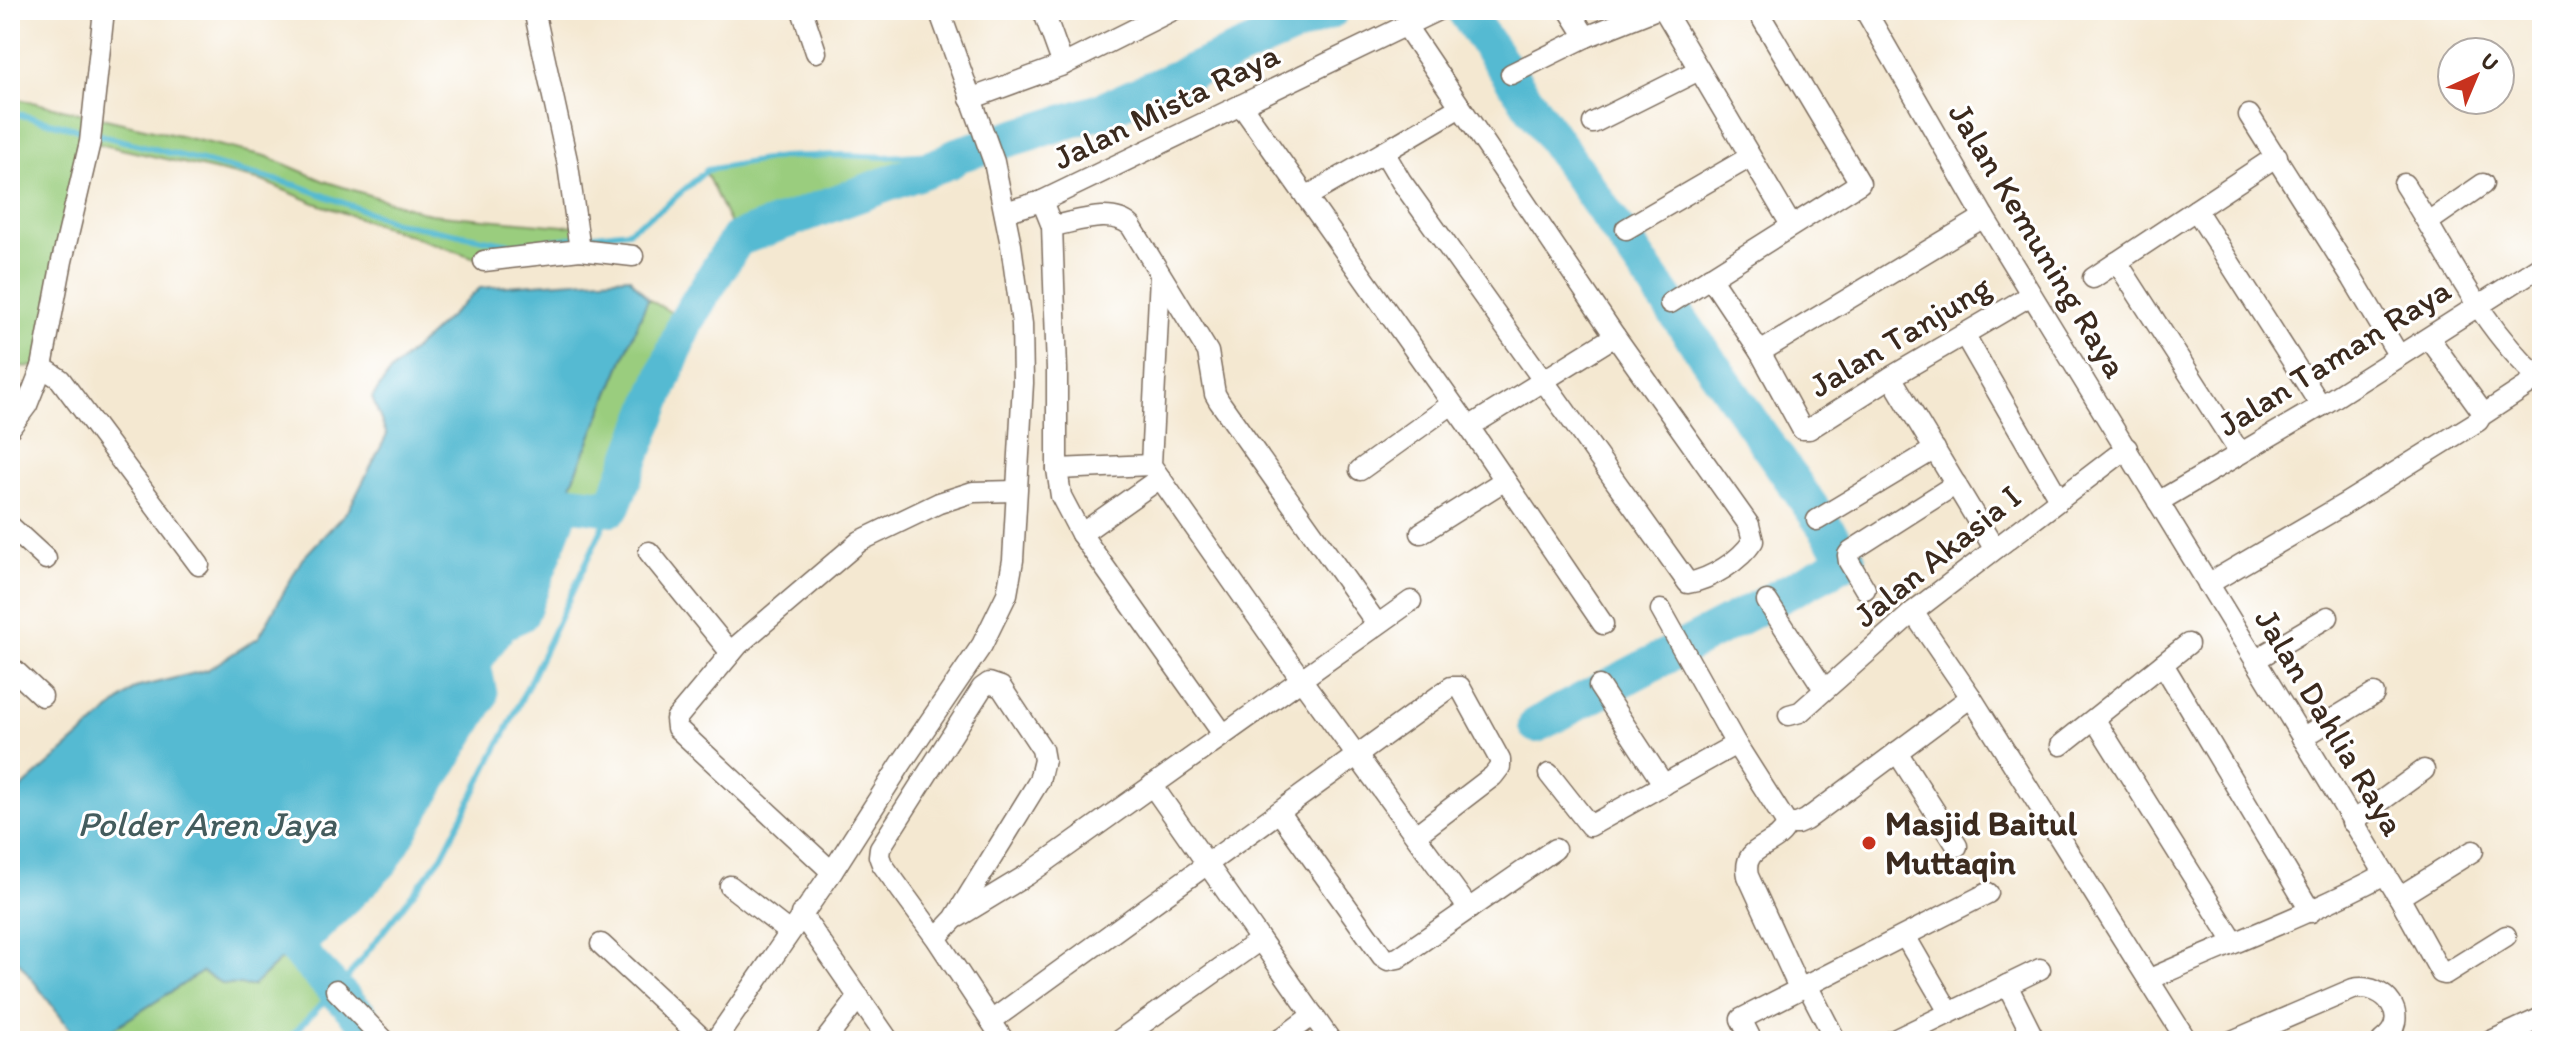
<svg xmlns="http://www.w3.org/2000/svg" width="2552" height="1051" viewBox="0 0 2552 1051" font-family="Itim,sans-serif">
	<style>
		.green { fill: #9acd7e; stroke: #6a7c4e; stroke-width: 2 }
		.water { fill: #54bad2; stroke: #487278; stroke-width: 2 }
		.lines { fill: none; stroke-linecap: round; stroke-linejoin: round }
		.stream { stroke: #54bad2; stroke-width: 6 }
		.river { stroke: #54bad2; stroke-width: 36 }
		.minor-casing { stroke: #7c6c5d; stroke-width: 23 }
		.minor { stroke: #fff; stroke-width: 20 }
		.poi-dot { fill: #c8321e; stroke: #fff; stroke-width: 3 }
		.labels { text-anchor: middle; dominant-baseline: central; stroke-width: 6; stroke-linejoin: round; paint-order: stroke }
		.street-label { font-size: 34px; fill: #3b2a1e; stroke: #fff }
		.poi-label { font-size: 34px; font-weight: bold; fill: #3b2a1e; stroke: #fff; text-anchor: start }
		.water-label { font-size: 36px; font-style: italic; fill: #445c5d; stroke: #fff }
	</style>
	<rect width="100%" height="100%" fill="#fff"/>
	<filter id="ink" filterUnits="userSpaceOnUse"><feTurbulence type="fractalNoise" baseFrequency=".0125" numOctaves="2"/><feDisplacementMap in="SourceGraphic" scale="16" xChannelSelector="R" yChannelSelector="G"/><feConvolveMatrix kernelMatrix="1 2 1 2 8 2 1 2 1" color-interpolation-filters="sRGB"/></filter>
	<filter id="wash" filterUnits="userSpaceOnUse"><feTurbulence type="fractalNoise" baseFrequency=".006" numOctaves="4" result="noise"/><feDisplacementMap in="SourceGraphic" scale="32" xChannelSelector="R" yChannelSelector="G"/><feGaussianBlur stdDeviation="1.8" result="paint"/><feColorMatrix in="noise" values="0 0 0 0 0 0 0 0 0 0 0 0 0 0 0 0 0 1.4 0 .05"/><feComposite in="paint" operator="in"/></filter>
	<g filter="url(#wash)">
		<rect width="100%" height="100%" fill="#f4e8d1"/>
		<g class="green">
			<polygon points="10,97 266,156 324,181 430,214 563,226 577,225 580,250 484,261 315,203 262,181 90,142 42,367 10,366"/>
			<polygon points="976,133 991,161 950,161 737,239 705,171 781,157 842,155 886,157 949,153"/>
			<polygon points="648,299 686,321 612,508 564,502"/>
			<polygon points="294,947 336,990 287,1041 94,1041 202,972 223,984 253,986"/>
		</g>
		<polygon class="water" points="629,277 648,299 564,502 521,614 501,623 473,663 480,697 381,862 253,986 223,984 202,972 94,1041 79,1041 10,950 10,798 135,688 207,670 259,637 302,559 349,509 387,435 372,398 391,371 480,288"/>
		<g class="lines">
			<polyline class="stream" points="10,112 299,186 394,222 515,245 628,231 663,208 707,170 781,157 843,155 886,157 949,153 957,155 950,161 737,239 686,321 612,508 511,721 442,856 347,978 286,1041"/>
			<g class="river">
				<polyline points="1464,10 1848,560 1536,725"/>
				<polyline points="361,1017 294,947 381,862 480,697 473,663 501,623 521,614 564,502 612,508 686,321 737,239 950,161 957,155 1098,112 1332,10"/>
			</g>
		</g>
	</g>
	<g filter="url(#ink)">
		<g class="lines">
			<defs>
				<g id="minor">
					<polyline points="534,10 568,165 580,250"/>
					<polyline points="802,10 816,52"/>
					<polyline points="1043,10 1063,65"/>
					<polyline points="1569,10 1586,37"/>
					<polyline points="1664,10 1791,225"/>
					<polyline points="1865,10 1984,217 2282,704 2399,897 2441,973 2445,974 2506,936"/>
					<polyline points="1511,74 1586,37 1654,10"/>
					<polyline points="970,99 1063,65 1173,10"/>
					<polyline points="1241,105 1469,427 1603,624"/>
					<polyline points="2249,115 2353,279 2399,356"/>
					<polyline points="1593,123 1699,70"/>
					<polyline points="1384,152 1460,107"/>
					<path d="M 2404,184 C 2445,248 2481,327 2539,378 L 2542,377"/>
					<path d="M 1306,197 L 1384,152 L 1401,181 L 1688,583 C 1711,579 1740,561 1753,541 L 1749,525 L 1615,336 L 1406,26"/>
					<polyline points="1042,201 1052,226 1057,370 1057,469 1061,496 1081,534 1223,734"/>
					<polyline points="2196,210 2321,406"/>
					<polyline points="1005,212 1042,201 1438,10"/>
					<polyline points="2428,222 2483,184"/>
					<path d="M 1052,226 C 1076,222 1112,208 1131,226 L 1208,352 L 1215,394 L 1219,401 L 1377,624"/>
					<polyline points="1626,229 1750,157"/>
					<polyline points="484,261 580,250 633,256"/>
					<polyline points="2117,262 2240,453"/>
					<polyline points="1160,275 1151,465 1301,679 1469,909"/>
					<polyline points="1710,277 1760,352 1802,429 1809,429 1891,377 2031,295"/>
					<polyline points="2093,278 2277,156"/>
					<polyline points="1670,303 1860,183 1757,10"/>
					<polyline points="1964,334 2059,499"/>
					<polyline points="2429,338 2481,410 2481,416"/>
					<polyline points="1760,352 1984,217"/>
					<polyline points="42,367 60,379 199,565"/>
					<polyline points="1891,377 1994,548"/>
					<polyline points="1469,427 1615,336"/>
					<polyline points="10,428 27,405 42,367 62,261 90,142 104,10"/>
					<polyline points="1057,469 1151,465"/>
					<polyline points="1360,470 1452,404"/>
					<polyline points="2158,502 2321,406 2542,265"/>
					<polyline points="1817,520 1935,449"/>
					<polyline points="10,526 46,559"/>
					<polyline points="1421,533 1505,480"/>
					<polyline points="1081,534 1160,478"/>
					<polyline points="649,552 731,653"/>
					<polyline points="2208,584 2343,505 2478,421 2481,416 2539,378"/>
					<polyline points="1865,589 1849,562 1848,555 1851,551 1956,484"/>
					<polyline points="1767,601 1824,689"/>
					<polyline points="1661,610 1736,744 1787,824 1797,824 1806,820 1971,697"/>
					<polyline points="1913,612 1971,697 2187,1041"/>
					<polyline points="2255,660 2328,617"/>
					<polyline points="2163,664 2311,912"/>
					<polyline points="10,666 42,696"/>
					<polyline points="1599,686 1664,785"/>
					<polyline points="1789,715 1800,712 1913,612 2127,448"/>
					<polyline points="2095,720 2234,942"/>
					<polyline points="2302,738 2374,694"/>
					<polyline points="2061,745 2188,644"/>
					<polyline points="1897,752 1957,846"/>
					<polyline points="1549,774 1590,826 1736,744"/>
					<polyline points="1152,785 1331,1041"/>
					<polyline points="1280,813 1382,956 1388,960 1398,958 1555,849"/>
					<polyline points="2352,822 2424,770"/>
					<path d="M 1787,824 C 1778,849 1741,843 1748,876 L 1799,988"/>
					<polyline points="832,872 677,728 676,719 738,645 860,541 939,503 973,492 1015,491"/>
					<polyline points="730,886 789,932"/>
					<polyline points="2399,897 2473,851"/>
					<polyline points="801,914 889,1041"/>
					<polyline points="958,917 1027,875 1411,601"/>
					<polyline points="1905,936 1949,1012"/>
					<polyline points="936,938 954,919 1039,781 1044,760 1042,749 1001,687 989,683 982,688 880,848 879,856 882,864 936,938 1004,1041"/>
					<polyline points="601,944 705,1041"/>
					<path d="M 2150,979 C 2228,944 2309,915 2385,874"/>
					<polyline points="1807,985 1836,1041"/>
					<polyline points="2007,985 2035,1041"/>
					<polyline points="336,990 385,1041"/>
					<polyline points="991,1021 1451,687 1460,687 1500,760 1500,767 1493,776 1416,835"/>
					<polyline points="715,1041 832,872 901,764 982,645 1007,594 1013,560 1023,383 1022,324 1011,245 994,162 939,10"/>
					<polyline points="825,1041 859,997"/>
					<polyline points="1118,1041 1260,940"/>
					<polyline points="1278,1041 1313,1015"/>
					<polyline points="1752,1041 1741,1019 1988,893"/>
					<polyline points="1892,1041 2040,969"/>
					<path d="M 2232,1041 L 2353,989 C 2385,982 2413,1018 2382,1041"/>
					<polyline points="2491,1041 2539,1019"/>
				</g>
			</defs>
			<use href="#minor" class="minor-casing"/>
			<use href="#minor" class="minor"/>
		</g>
	</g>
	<circle class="poi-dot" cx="1869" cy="843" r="8"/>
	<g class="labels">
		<g class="street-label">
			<text transform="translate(1166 106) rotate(-26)">Jalan Mista Raya</text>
			<text transform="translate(2038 240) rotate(59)">Jalan Kemuning Raya</text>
			<text transform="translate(1900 336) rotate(-31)">Jalan Tanjung</text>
			<text transform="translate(2334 357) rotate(-32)">Jalan Taman Raya</text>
			<text transform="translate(1937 556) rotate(-39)">Jalan Akasia I</text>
			<text transform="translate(2330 722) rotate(59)">Jalan Dahlia Raya</text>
		</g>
		<g class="poi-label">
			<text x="1885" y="823">Masjid Baitul<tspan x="1885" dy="39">Muttaqin</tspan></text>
		</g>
		<g class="water-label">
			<text x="207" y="823">Polder Aren Jaya</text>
		</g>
	</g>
	<rect width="2552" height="1051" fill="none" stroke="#fff" stroke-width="40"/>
	<g transform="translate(2476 76) rotate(44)"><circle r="38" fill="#ffffff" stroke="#b1aaa5" stroke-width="2"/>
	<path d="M0-6L14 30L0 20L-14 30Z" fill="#c8321e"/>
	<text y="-12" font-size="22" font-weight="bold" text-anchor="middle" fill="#3b2a1e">U</text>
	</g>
</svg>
